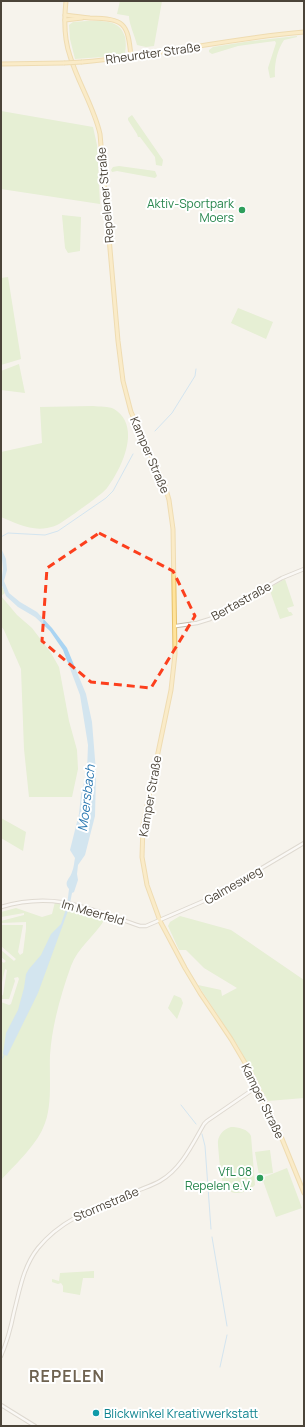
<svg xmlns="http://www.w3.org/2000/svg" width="305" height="1427" viewBox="0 0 305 1427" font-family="Manrope,sans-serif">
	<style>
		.green { fill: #d2eab5 }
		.water { fill: #a9d4f2 }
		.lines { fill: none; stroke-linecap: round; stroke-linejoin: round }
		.stream { stroke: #a9d4f2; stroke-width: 1 }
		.minor-casing { stroke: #c2bbae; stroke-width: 4.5 }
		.major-casing { stroke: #e6c16a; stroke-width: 5 }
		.minor { stroke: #fff; stroke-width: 2.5 }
		.major { stroke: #ffe39c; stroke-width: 3 }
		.major-bridge-casing { stroke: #e6c16a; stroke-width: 5; stroke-linecap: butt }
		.major-bridge { stroke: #ffe39c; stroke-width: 3 }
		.marked { fill: none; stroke: #fc3f1d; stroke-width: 3; stroke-dasharray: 8 5; stroke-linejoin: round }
		.leisure-dot { fill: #2e9e5b; stroke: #fff; stroke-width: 1.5 }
		.culture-dot { fill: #0f9aa8; stroke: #fff; stroke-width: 1.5 }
		.labels { text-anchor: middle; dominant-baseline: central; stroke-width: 4; stroke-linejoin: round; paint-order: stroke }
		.street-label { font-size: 12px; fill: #4b4439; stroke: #fff }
		.leisure-label { font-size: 12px; fill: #27864d; stroke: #fff; text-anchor: end }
		.culture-label { font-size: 12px; fill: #0d838f; stroke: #fff; text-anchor: start }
		.water-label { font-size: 13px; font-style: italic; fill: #2e7ab2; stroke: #fff }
		.district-label { font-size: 16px; font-weight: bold; letter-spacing: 1px; fill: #6e6250; stroke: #fff }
	</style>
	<rect width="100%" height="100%" fill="#f6f3ec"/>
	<g class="green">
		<path d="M 120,1 L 162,1 L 154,46 L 146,47 L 137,45 C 135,36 129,24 129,16 L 117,14 Z"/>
		<path d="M 87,21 C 102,21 120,19 125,37 C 126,42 126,48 125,53 L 115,56 L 75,59 L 70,39 L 69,25 L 73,22 Z"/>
		<path d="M 297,36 L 297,37 L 284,40 C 277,50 274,65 275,77 L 270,78 L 268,68 L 276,43 L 275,41 L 238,46 L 212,54 L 209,52 L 209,50 L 213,47 L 251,41 Z"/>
		<polygon points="1,111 93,127 97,145 100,204 1,189"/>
		<polygon points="132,115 163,160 162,166 156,165 155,157 140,137 138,137 137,134 128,120 128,118"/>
		<polygon points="119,166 155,171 157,176 155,178 117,171 112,172 111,170 113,167"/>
		<polygon points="62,215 81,217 80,251 68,253 65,248"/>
		<polygon points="8,277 21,359 1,365 1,278"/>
		<polygon points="238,308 273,322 266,339 231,323"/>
		<polygon points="19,364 25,393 1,390 1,371"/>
		<path d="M 93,406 C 99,407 109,406 114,409 C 142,426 122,468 107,488 C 103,494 67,519 59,524 C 56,526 51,527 47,528 C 30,531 16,523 1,517 L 1,452 L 42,443 L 40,407 Z"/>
		<polygon points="285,579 294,606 287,608 289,612 291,612 293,615 280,619 269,588"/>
		<polygon points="1,584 5,593 1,596 17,615 32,628 51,653 59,667 69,721 77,750 78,769 72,797 29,797 24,749 21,669 4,630 1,626"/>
		<polygon points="1,818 26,832 23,851 1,838"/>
		<path d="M 55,902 L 81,907 L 103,914 L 105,916 L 105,919 C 95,936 78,947 71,966 C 61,994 52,1025 50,1055 C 49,1078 53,1107 43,1128 C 36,1145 14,1166 1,1180 L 1,1002 L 9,1005 L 11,1004 L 19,979 L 18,977 L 14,978 L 15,981 L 9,999 L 1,999 L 1,996 L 3,995 L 7,970 L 5,969 L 1,987 L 1,961 L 4,963 L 6,961 L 1,957 L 1,950 L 14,961 L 16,959 L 1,946 L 1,925 L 23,925 L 18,952 L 20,955 L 23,953 L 26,929 L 26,922 L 1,923 L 1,921 L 24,915 L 24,913 L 1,917 L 1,912 L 16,908 L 42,917 L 52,914 Z"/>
		<polygon points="180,916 231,930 304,980 304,1098 268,1101 238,1046 198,985 221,990 222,996 237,988 204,968 186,950 179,950 168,926 170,922"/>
		<polygon points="174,995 181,998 183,1003 177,1019 168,1008"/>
		<path d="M 231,1127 C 238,1127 248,1129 251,1136 L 255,1185 C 246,1194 229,1198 223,1183 C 220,1174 219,1155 218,1145 C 217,1136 223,1129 231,1127 Z"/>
		<polygon points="270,1150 273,1173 259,1175 255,1152"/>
		<polygon points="287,1168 302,1208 276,1217 262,1178"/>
		<polygon points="94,1271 94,1278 83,1278 80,1295 63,1292 63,1286 61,1283 58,1284 52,1282 52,1279 59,1281 60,1273"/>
	</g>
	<path class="water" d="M 1,548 L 6,559 L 7,570 L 4,581 L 9,593 L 20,602 L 37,612 L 52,628 L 67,648 L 86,694 L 92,722 L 96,772 L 95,816 L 85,855 L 78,865 L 77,874 L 78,880 L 74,892 L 72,893 L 69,908 L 38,993 L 7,1056 L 3,1054 L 6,1033 L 18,1010 L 24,988 L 26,974 L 29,969 L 41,955 L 51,934 L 61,924 L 67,906 L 69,889 C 63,882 70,879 72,872 C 74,867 74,863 75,858 L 70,850 L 79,814 L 81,795 L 87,771 L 88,745 L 80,695 L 63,650 L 50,631 L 35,617 L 18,607 L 6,596 L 1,583 L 3,569 Z"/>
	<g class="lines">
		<g class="stream">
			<polyline points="155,431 172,413 195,376 196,369"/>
			<polyline points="1,537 8,533 45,535 58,531 106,498 113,491 133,454"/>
			<polyline points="1,1060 5,1054"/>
			<polyline points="181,1105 196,1124"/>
			<polyline points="202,1134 205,1146 211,1229"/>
			<polyline points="212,1237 227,1326"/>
			<polyline points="220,1367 227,1335"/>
		</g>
		<defs>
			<g id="minor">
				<polyline points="176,626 197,623 210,619 282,578 304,569"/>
				<path d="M 1,907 C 56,891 89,909 140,926 L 146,926 L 213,897 L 304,843"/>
				<path d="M 1,1356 C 7,1342 11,1327 14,1312 C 20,1289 23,1267 38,1248 C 64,1216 101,1206 137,1191 C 144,1188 153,1185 160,1181 C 181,1169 192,1145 204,1124 L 207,1121 L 258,1086"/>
				<polyline points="1,1405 35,1426"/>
			</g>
			<g id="major">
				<path d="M 66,1 C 64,19 64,39 70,56 C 78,83 94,107 100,134 L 118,341 L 123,381 L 131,412 L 165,486 L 169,500 L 173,529 L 175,654 L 171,690 L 143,825 L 142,857 L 147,885 L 160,921 L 185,968 L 200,993 L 231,1039 L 251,1073 L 278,1129 L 304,1193"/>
				<path d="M 65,15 C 73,16 81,17 90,18 C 124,19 128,22 131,57"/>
				<polyline points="65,20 82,18"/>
				<path d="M 82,62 C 157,56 230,38 304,32"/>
				<polyline points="1,64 64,63"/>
			</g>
		</defs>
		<use href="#minor" class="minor-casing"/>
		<use href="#major" class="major-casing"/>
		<use href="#minor" class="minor"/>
		<use href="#major" class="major"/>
		<defs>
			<polyline id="major-bridge" points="64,63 82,62"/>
		</defs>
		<use href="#major-bridge" class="major-bridge-casing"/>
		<use href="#major-bridge" class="major-bridge"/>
	</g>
	<path d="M0 0H305V1427H0ZM 99,533 L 173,571 L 195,616 L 151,688 L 91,682 L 42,641 L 47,568 Z" fill="#f6f3ec" fill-opacity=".55" fill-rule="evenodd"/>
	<path class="marked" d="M 99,533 L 173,571 L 195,616 L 151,688 L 91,682 L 42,641 L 47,568 Z"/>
	<g class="leisure-dot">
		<circle cx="242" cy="210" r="4"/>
		<circle cx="260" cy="1178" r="4"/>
	</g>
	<circle class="culture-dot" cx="96" cy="1413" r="4"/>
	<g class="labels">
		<g class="street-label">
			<text transform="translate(153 53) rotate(-8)">Rheurdter Straße</text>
			<text transform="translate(105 195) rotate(-95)">Repelener Straße</text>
			<text transform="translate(150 455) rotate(67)">Kamper Straße</text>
			<text transform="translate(241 601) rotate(-29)">Bertastraße</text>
			<text transform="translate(150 796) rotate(-80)">Kamper Straße</text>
			<text transform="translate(233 885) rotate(-30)">Galmesweg</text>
			<text transform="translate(93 912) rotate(16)">Im Meerfeld</text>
			<text transform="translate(263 1101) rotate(64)">Kamper Straße</text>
			<text transform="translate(106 1204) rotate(-23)">Stormstraße</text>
		</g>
		<g class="leisure-label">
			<text x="234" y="203">Aktiv-Sportpark<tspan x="234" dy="14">Moers</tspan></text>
			<text x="252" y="1171">VfL 08<tspan x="252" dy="14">Repelen e.V.</tspan></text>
		</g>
		<g class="culture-label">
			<text x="104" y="1413">Blickwinkel Kreativwerkstatt</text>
		</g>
		<g class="water-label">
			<text transform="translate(86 798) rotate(-83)">Moersbach</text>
		</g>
		<g class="district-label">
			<text x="67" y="1376">REPELEN</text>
		</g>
	</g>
	<rect width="305" height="1427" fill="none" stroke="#4b4439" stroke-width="4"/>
</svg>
